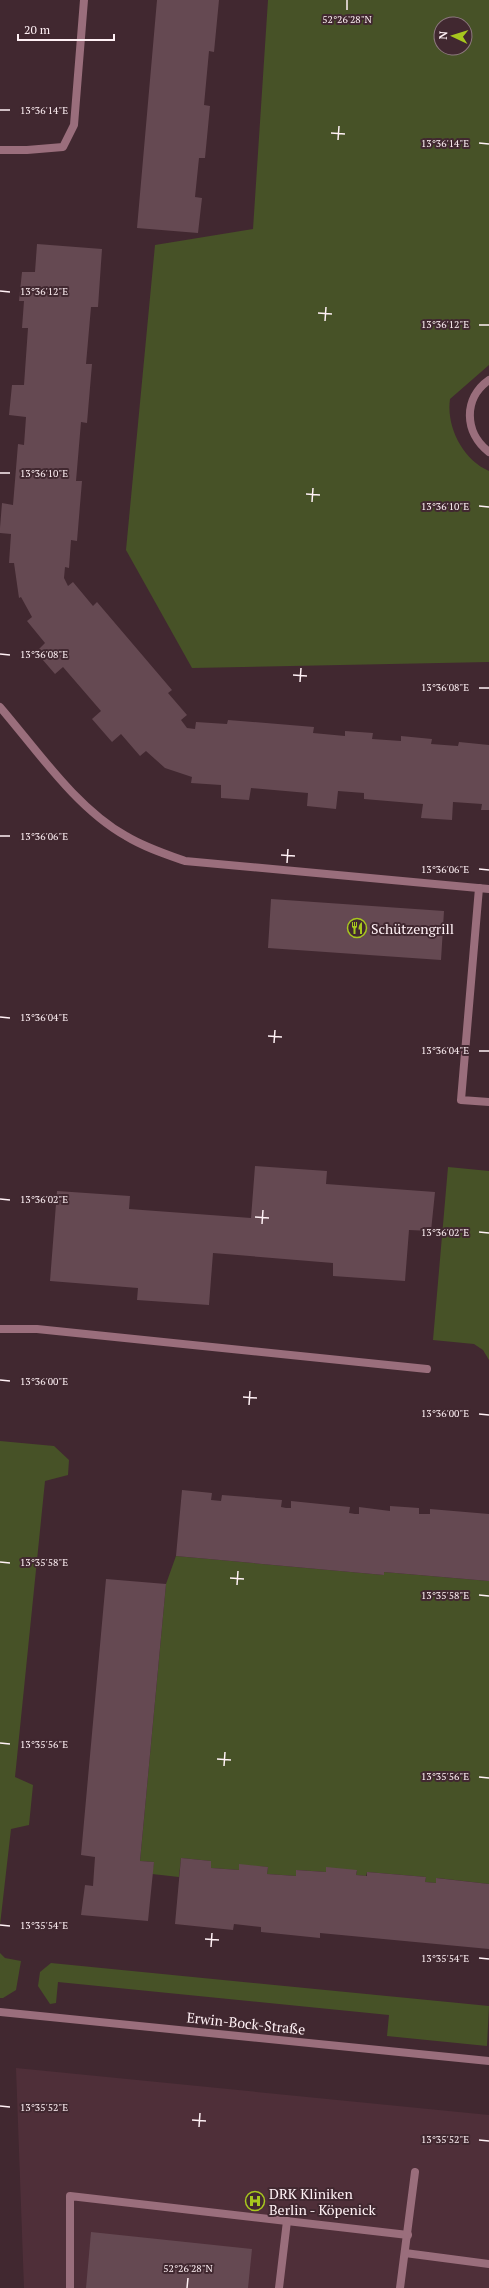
<svg xmlns="http://www.w3.org/2000/svg" width="489" height="2288" viewBox="0 0 489 2288" font-family="'PT Serif',serif">
	<style>
		.built { fill: #4f2f39 }
		.green { fill: #475227; fill-rule: evenodd }
		.building { fill: #654952 }
		.lines { fill: none; stroke-linecap: round; stroke-linejoin: round }
		.service { stroke: #9a6e7c; stroke-width: 8 }
		.minor { stroke: #9a6e7c; stroke-width: 8 }
		.ticks { fill: none; stroke: #fff1f5; stroke-width: 1.5 }
		.labels { text-anchor: middle; dominant-baseline: central; stroke-width: 4; stroke-linejoin: round; paint-order: stroke }
		.poi-label { font-size: 14px; fill: #fff1f5; stroke: #412830; text-anchor: start }
		.street-label { font-size: 14px; fill: #fff1f5; stroke: #412830 }
		.ticks-label { font-size: 10px; text-anchor: middle; fill: #fff1f5; stroke: #412830; stroke-width: 4; stroke-linejoin: round; paint-order: stroke }
	</style>
	<rect width="100%" height="100%" fill="#412830"/>
	<polygon class="built" points="16,2068 489,2115 489,2288 24,2288"/>
	<g class="green">
		<path d="M 268,0 L 489,0 L 489,365 L 450,399 C 446,427 463,460 489,471 L 489,662 L 192,668 L 126,550 L 155,245 L 253,229 ZM 441,24 L 465,24 L 465,48 L 441,48 Z"/>
		<polygon points="448,1167 489,1171 489,1360 483,1350 474,1344 433,1340"/>
		<polygon points="0,1441 54,1446 69,1460 68,1475 45,1481 15,1777 33,1785 29,1825 11,1829 0,1925"/>
		<polygon points="176,1556 384,1575 384,1572 489,1581 489,1884 437,1878 436,1883 425,1882 426,1877 367,1872 366,1876 356,1875 357,1871 326,1872 297,1870 296,1876 267,1874 268,1867 239,1865 239,1870 211,1868 211,1861 181,1858 179,1877 152,1874 154,1862 140,1861 166,1584"/>
		<polygon points="0,1953 5,1958 21,1961 16,1990 3,1998 0,1998"/>
		<polygon points="51,1963 489,2006 487,2046 387,2036 389,2015 58,1982 56,2003 50,2004 38,1986 40,1972"/>
	</g>
	<g class="building">
		<polygon points="157,0 219,0 214,52 209,51 204,105 210,106 205,158 199,158 195,197 202,198 198,233 137,228"/>
		<polygon points="37,244 102,249 98,307 91,307 86,364 92,364 87,423 81,422 76,481 82,481 77,541 71,540 69,568 65,567 64,578 68,586 73,582 93,606 97,602 172,690 168,693 187,715 181,720 187,728 195,729 196,722 227,724 228,720 314,727 313,733 345,736 345,731 373,733 372,739 401,741 401,736 432,739 431,744 458,746 459,742 489,745 489,810 481,810 482,804 453,802 452,820 421,818 423,804 364,799 364,793 338,791 336,809 307,806 308,793 251,788 249,800 221,798 221,785 191,783 192,777 165,768 146,751 140,756 121,734 112,742 92,719 101,711 63,667 55,674 36,652 45,643 27,621 32,617 21,597 19,598 14,563 9,563 11,534 0,533 0,528 2,503 13,505 18,444 24,445 26,417 9,415 12,385 24,385 28,328 22,328 24,301 19,301 22,272 35,272"/>
		<polygon points="271,899 444,911 441,960 268,948"/>
		<polygon points="255,1166 327,1171 326,1184 435,1192 431,1231 409,1230 405,1281 333,1276 333,1263 213,1253 209,1305 137,1300 138,1288 50,1281 57,1191 130,1196 129,1209 251,1218"/>
		<polygon points="182,1490 212,1493 211,1500 221,1501 222,1495 282,1500 281,1507 286,1508 291,1508 291,1501 350,1507 349,1513 355,1514 359,1514 359,1507 390,1511 390,1506 419,1508 419,1514 430,1514 430,1509 489,1514 489,1581 384,1572 384,1575 176,1556"/>
		<polygon points="106,1579 166,1584 140,1861 154,1862 148,1921 81,1915 85,1885 93,1886 95,1857 81,1855"/>
		<polygon points="181,1858 211,1861 211,1868 239,1870 239,1864 268,1867 267,1874 296,1876 296,1870 326,1872 326,1867 357,1870 356,1875 367,1876 367,1872 426,1877 425,1882 436,1883 436,1878 489,1884 489,1949 320,1933 320,1938 261,1932 261,1927 234,1924 233,1930 175,1924"/>
		<polygon points="91,2232 252,2249 248,2288 86,2288"/>
	</g>
	<g class="lines">
		<g class="service">
			<polyline points="0,1329 37,1329 427,1369"/>
			<polyline points="405,2253 489,2264"/>
			<polyline points="70,2288 70,2196 408,2235"/>
			<polyline points="279,2288 287,2221"/>
			<polyline points="400,2288 415,2172"/>
		</g>
		<g class="minor">
			<polyline points="0,150 27,150 63,147 74,125 84,0"/>
			<path d="M 489,380 C 463,398 464,433 489,452"/>
			<path d="M 0,707 C 37,750 76,808 126,836 C 144,847 165,854 185,861 L 489,889"/>
			<polyline points="479,888 461,1100 489,1102"/>
			<polyline points="0,2012 489,2061"/>
		</g>
	</g>
	<path class="ticks" d="M 347,10 L 347,0M 0,110 L 10,110M 331,133 L 345,134M 338,140 L 339,126M 479,143 L 489,144M 0,291 L 10,292M 318,313 L 332,314M 325,321 L 326,307M 479,325 L 489,325M 0,473 L 10,473M 306,494 L 320,495M 312,502 L 313,488M 479,506 L 489,507M 0,654 L 10,655M 293,675 L 307,676M 300,682 L 301,668M 479,688 L 489,688M 0,836 L 10,836M 281,855 L 295,856M 287,863 L 288,849M 479,869 L 489,870M 0,1017 L 10,1018M 268,1036 L 282,1037M 274,1043 L 275,1030M 479,1051 L 489,1051M 0,1199 L 10,1200M 255,1217 L 269,1218M 262,1224 L 263,1210M 479,1232 L 489,1233M 0,1380 L 10,1381M 243,1397 L 257,1398M 249,1405 L 250,1391M 479,1414 L 489,1415M 0,1562 L 10,1563M 230,1578 L 244,1579M 237,1585 L 238,1571M 479,1595 L 489,1596M 0,1743 L 10,1744M 217,1759 L 231,1760M 224,1766 L 225,1752M 479,1777 L 489,1778M 0,1925 L 10,1926M 205,1939 L 219,1940M 211,1947 L 212,1933M 479,1958 L 489,1959M 0,2106 L 10,2107M 192,2120 L 206,2121M 199,2127 L 200,2113M 479,2140 L 489,2141M 187,2288 L 188,2278"/>
	<defs>
		<symbol id="restaurant-ring" viewBox="-11 -11 22 22"><circle r="9.5" fill="#412830" stroke="#a7c71e" stroke-width="1.5"/><path d="M-5-6h1v4h1v-4h1v4h1v-4h1v5L-1.5 .5V6h-2V.5L-5-1ZM5-6V6H3V1.5H1.5Q1.5-4 5-6Z" fill="#a7c71e"/></symbol>
		<symbol id="hospital-ring" viewBox="-11 -11 22 22"><circle r="9.5" fill="#412830" stroke="#a7c71e" stroke-width="1.5"/><path d="M-5-5h3v3.5h4V-5h3V5h-3V1.5h-4V5h-3Z" fill="#a7c71e"/></symbol>
	</defs>
	<g fill-rule="evenodd">
		<use href="#restaurant-ring" x="346" y="917" width="22" height="22"/>
		<use href="#hospital-ring" x="244" y="2190" width="22" height="22"/>
	</g>
	<g class="labels">
		<g class="poi-label">
			<text x="371" y="928">Schützengrill</text>
			<text x="269" y="2193">DRK Kliniken<tspan x="269" dy="16">Berlin - Köpenick</tspan></text>
		</g>
		<g class="street-label">
			<text transform="translate(246 2023) rotate(6)">Erwin-Bock-Straße</text>
		</g>
	</g>
	<g class="ticks-label">
		<text x="347" y="23">52°26'28"N</text>
		<text x="44" y="114">13°36'14"E</text>
		<text x="445" y="147">13°36'14"E</text>
		<text x="44" y="295">13°36'12"E</text>
		<text x="445" y="328">13°36'12"E</text>
		<text x="44" y="477">13°36'10"E</text>
		<text x="445" y="510">13°36'10"E</text>
		<text x="44" y="658">13°36'08"E</text>
		<text x="445" y="691">13°36'08"E</text>
		<text x="44" y="840">13°36'06"E</text>
		<text x="445" y="873">13°36'06"E</text>
		<text x="44" y="1021">13°36'04"E</text>
		<text x="445" y="1054">13°36'04"E</text>
		<text x="44" y="1203">13°36'02"E</text>
		<text x="445" y="1236">13°36'02"E</text>
		<text x="44" y="1385">13°36'00"E</text>
		<text x="445" y="1417">13°36'00"E</text>
		<text x="44" y="1566">13°35'58"E</text>
		<text x="445" y="1599">13°35'58"E</text>
		<text x="44" y="1748">13°35'56"E</text>
		<text x="445" y="1780">13°35'56"E</text>
		<text x="44" y="1929">13°35'54"E</text>
		<text x="445" y="1962">13°35'54"E</text>
		<text x="44" y="2111">13°35'52"E</text>
		<text x="445" y="2143">13°35'52"E</text>
		<text x="188" y="2272">52°26'28"N</text>
	</g>
	<g transform="translate(453 36) rotate(274)"><circle r="19" fill="#412830" stroke="#8d787f"/>
	<path d="M0-3L7 15L0 10L-7 15Z" fill="#a7c71e"/>
	<text y="-6" font-size="11" font-weight="bold" text-anchor="middle" fill="#fff1f5">N</text>
	</g>
	<path d="M18 34v6h96v-6" fill="none" stroke="#fff1f5" stroke-width="2"/>
	<text x="24" y="34" font-size="12" fill="#fff1f5" stroke="#412830" stroke-width="3" paint-order="stroke">20 m</text>
</svg>
